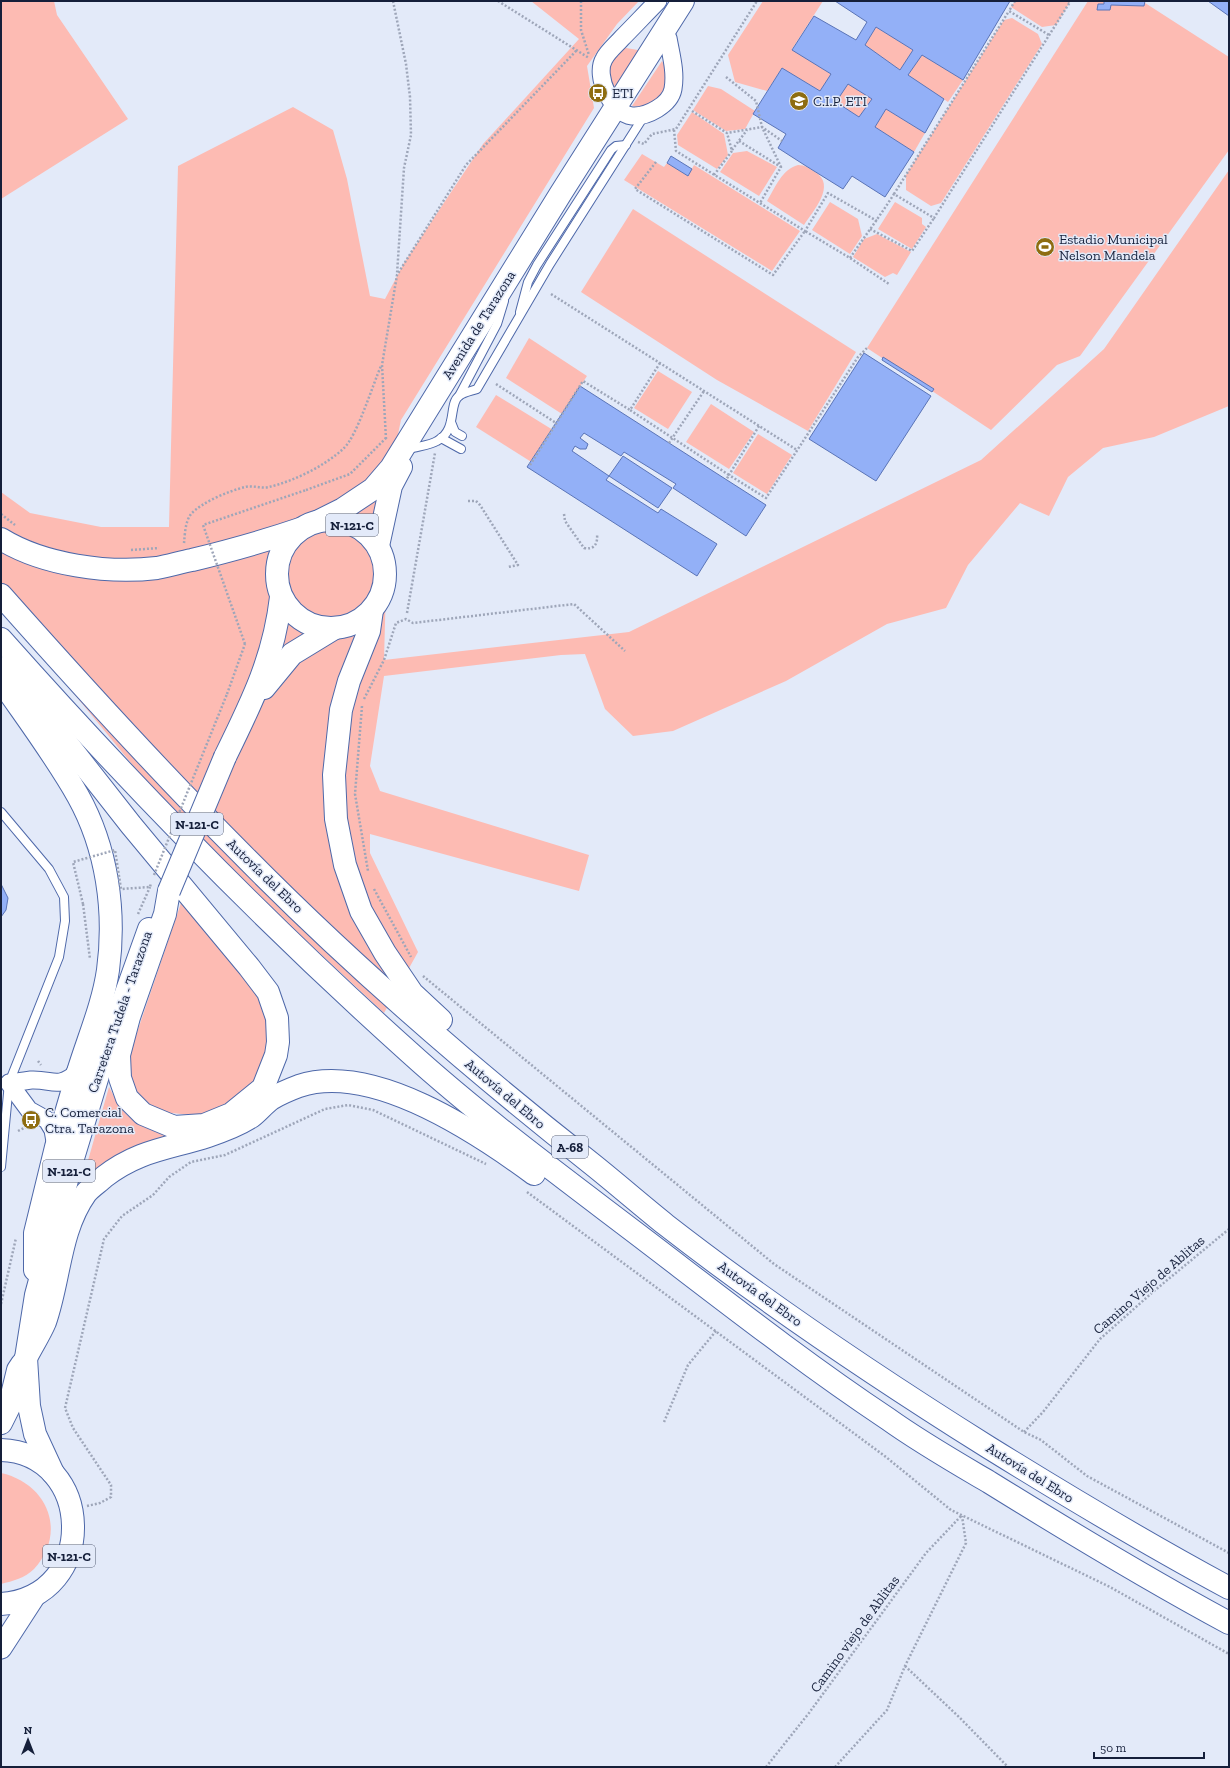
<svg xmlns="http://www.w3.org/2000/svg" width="1230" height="1768" viewBox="0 0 1230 1768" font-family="'Zilla Slab',serif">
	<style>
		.green { fill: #fdbbb3 }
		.building { fill: #93b0f7; stroke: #5a74b7; fill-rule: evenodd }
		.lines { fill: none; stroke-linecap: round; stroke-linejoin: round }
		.service-casing { stroke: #4e68a9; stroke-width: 10 }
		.minor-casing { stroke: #4e68a9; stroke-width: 19 }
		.tertiary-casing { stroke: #4e68a9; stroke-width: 23 }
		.secondary-casing { stroke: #4e68a9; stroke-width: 24 }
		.trunk-casing { stroke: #4e68a9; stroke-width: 24 }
		.motorway-casing { stroke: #4e68a9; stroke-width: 24 }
		.path { stroke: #9ea6b9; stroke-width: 2.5; stroke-dasharray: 2 2; stroke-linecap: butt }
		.service { stroke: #fff; stroke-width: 8 }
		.minor { stroke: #fff; stroke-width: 17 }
		.tertiary { stroke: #fff; stroke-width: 21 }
		.secondary { stroke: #fff; stroke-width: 22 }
		.trunk { stroke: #fff; stroke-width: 22 }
		.motorway { stroke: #fff; stroke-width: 22 }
		.trunk-bridge-casing { stroke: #4e68a9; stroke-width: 24; stroke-linecap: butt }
		.path-bridge { stroke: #9ea6b9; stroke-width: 2.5; stroke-dasharray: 2 2; stroke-linecap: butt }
		.trunk-bridge { stroke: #fff; stroke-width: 22 }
		.labels { text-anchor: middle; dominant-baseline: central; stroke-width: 3; stroke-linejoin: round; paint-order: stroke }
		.shield { fill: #e3eaf9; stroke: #535c73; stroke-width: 1 }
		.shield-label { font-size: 13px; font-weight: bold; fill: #151f3a }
		.poi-label { font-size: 14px; fill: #151f3a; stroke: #e3eaf9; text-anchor: start }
		.street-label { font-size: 14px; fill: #151f3a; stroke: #e3eaf9 }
	</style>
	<rect width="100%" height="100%" fill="#e3eaf9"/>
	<g class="green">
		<polygon points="1,1 54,1 57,15 128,119 1,199"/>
		<polygon points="531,1 639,1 617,24 587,66 594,108 401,420 390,472 378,540 386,586 384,660 629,632 981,460 1104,349 1229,170 1229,406 1154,437 1103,448 1068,477 1049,516 1020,503 968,565 946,608 887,624 786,681 673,731 633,736 605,709 585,654 561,655 384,676 370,766 380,791 589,855 579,891 370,834 370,853 418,952 384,1013 181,824 34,645 1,610 1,492 30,513 101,527 169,527 178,166 293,107 333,130 347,179 370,296 385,299 404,263 483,144 579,39"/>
		<polygon points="763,1 823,1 792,49 831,74 820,91 782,68 767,91 735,82 728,55"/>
		<polygon points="1015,1 1068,1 1070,2 1056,25 1042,27 1011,7"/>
		<polygon points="1088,1 1142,1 1229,57 1229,150 1080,356 1057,365 991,430 867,348"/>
		<polygon points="1012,18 1038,34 1042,44 941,203 931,206 906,190 906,175 1004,20"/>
		<polygon points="876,27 913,50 900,70 865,45"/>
		<polygon points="626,48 638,50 640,53 616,90 610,86 606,65 619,50"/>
		<polygon points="922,55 963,80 948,102 908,75"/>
		<path d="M 662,61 C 674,82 659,111 632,106 Z"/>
		<polygon points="848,84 872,99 859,117 836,102"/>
		<polygon points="708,86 721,89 755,111 745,129 726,131 693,110"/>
		<polygon points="886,109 925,133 914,152 875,127"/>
		<polygon points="692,112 724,134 728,155 717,169 678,145 677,135"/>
		<polygon points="747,151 777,167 759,196 720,172 733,153"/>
		<polygon points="642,154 664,167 667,163 688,176 694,165 800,231 772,271 624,180"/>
		<path d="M 798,165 C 805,165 809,168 815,172 C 837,185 813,211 804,225 L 767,201 C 775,188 782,169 798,165 Z"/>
		<polygon points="830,202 858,219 862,236 850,254 812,230"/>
		<polygon points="895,202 922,218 922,224 926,227 912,249 878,229"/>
		<polygon points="633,209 856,352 808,431 717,380 581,292"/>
		<polygon points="877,234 911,252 897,275 893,273 885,277 853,257 864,239"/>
		<polygon points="529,338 587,376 562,414 506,378"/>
		<polygon points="658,371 692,392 668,429 634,408"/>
		<polygon points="496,395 553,430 533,463 476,427"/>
		<polygon points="711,404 754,432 729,469 686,442"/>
		<polygon points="758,434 792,455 767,494 733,473"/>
		<polygon points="182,900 249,979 266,1016 267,1056 252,1088 219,1111 199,1116 163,1112 144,1103 129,1083 126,1065"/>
		<polygon points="109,1087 119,1106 127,1115 144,1127 166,1136 81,1185"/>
		<path d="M 1,1473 C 47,1483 68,1532 34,1569 C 25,1578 13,1581 1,1584 Z"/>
	</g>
	<g class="building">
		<path d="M 835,1 L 1010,1 L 963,80 L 922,55 L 908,75 L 944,99 L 925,133 L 886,109 L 875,127 L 914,152 L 885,197 L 852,176 L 843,189 L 806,166 L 778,148 L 786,134 L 753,114 L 782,68 L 820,91 L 831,74 L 792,50 L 814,16 L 856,40 L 867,22 ZM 876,27 L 913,50 L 900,70 L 865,45 ZM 848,84 L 872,99 L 859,117 L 836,102 Z"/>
		<polygon points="1104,1 1145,1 1144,6 1111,5 1110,10 1097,10 1098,4 1104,4"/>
		<polygon points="1208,1 1229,1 1229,16"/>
		<polygon points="671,156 692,169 688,176 667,163"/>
		<polygon points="864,353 931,396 876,481 809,439"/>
		<polygon points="883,357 934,389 932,392 882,360"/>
		<polygon points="580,386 766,505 746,536 673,488 676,484 624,452 621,456 584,433 580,438 588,444 586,449 580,449 575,446 572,451 609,476 606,480 658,513 661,509 717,544 697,576 527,467"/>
		<polygon points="623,456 672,488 658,508 609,476"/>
		<polygon points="1,884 8,898 6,910 1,917"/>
	</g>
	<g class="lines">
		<defs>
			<g id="service">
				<polyline points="520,312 528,282 537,265 611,150 616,146 626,145"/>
				<polyline points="459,396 497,324 504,301"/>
				<polyline points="451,422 455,432 462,436"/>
				<polyline points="441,438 461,449"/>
				<path d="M 413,448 C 420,446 430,445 437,441 C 458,430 448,404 459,396 C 464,392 472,391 477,389 L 550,264 L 644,116"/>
				<polyline points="1,812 49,869 64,897 65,921 59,957 9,1083 1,1167"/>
			</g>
			<g id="minor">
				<path d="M 658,1 C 646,13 634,26 622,38 C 616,45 608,51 604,59 C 594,76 612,114 632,116 C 647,117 670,105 673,89 C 676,72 671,55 668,38"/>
				<path d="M 56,1147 L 53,1130 L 47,1120 L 29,1110 L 9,1083 C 17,1082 24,1081 31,1080 C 54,1079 56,1090 78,1072"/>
			</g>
			<polyline id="tertiary" points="1,1648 36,1594"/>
			<g id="secondary">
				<polyline points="319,521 343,509 373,489 391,468 561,193 683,1"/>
				<polyline points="378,546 391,486 401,467"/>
			</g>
			<g id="trunk">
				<circle cx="331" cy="574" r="54"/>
				<polyline points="264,688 292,654 333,629"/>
				<path d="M 225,757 C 252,702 274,658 281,597"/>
				<polyline points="35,1270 35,1233 56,1147 78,1072 91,1059"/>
				<polyline points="1,1423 9,1407 18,1370 22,1364"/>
				<path d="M 1,1450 C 94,1453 100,1597 1,1604"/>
				<polyline points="53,1473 35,1434 29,1406 26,1358 36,1295 73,1158 106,1049 149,929"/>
			</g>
			<g id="motorway">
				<path d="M 1,539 C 43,565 108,574 157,568 C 169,566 181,562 192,560 C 229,551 265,541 300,529"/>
				<path d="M 1,595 C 79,683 157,769 240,852 C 350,964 469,1067 592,1164 C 617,1184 641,1205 666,1225 C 769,1305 878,1378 988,1447 C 1067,1496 1147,1544 1229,1588"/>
				<polyline points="372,610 369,631 349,681 341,710 334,775 336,819 345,865 361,911 385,953 412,993 441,1020"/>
				<path d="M 1,639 C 130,784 264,922 409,1052 C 483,1119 565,1179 645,1240 C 725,1301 804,1363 888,1419 C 920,1442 955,1462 989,1482 C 1068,1531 1147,1579 1229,1623"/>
				<polyline points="7,667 131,825 249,967 268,992 277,1018 278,1042 276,1055 263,1088 231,1114 204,1125 174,1127 143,1114 127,1098 120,1078 119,1055 129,1017 165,914 169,891"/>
				<path d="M 4,685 C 29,721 56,757 78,796 C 107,848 116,911 108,970 C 103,1005 88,1039 78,1072"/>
				<path d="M 26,1358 C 32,1346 40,1334 45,1322 C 60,1279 59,1231 86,1193 C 91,1187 99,1182 104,1177 C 139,1150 168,1149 208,1136 C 223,1131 237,1126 251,1117 C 258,1112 264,1104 271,1099 C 279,1094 291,1089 299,1086 C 373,1062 477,1132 534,1174"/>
			</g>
		</defs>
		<use href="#service" class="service-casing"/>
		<use href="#minor" class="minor-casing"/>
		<use href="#tertiary" class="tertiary-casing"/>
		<use href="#secondary" class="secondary-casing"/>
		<use href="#trunk" class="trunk-casing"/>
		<use href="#motorway" class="motorway-casing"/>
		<g class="path">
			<polyline points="393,1 406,64 410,97 411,135 404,168 397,274"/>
			<polyline points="498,1 589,58"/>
			<polyline points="581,1 581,30 589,55"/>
			<polyline points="1015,1 1009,11 1049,35"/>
			<polyline points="726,77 756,101 762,127 781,167 760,203"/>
			<polyline points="692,111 727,133 762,127 782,141"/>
			<polyline points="674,130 676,151 805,231 828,193 877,221"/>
			<polyline points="739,141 781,167"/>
			<polyline points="638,142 644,144 652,134 676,129 757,1"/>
			<polyline points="732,150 747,130"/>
			<polyline points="656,162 635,189 773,275 805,231 850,258 889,284"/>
			<polyline points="714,175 732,151 727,133"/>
			<polyline points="894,194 1009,11"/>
			<polyline points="870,229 912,251 934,218"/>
			<path d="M 850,258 C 865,236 880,216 894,194 L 934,218 L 1070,2 L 1068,1"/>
			<polyline points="551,294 797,450"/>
			<polyline points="660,363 630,410 729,475 726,480"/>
			<polyline points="496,384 556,423"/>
			<polyline points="759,426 729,475 766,498 858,357 867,348"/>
			<polyline points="386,439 382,365 397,275 466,165 577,50"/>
			<polyline points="669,443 704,391"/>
			<polyline points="530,465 583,381 630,410"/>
			<polyline points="306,490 350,474 387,437"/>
			<polyline points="468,501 476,501 480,505 518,565 508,567"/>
			<polyline points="1,514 15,525"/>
			<path d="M 564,514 L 565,521 L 584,548 C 594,550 598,544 597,534"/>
			<path d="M 184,543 C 185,534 185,522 191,514 C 202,502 229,491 245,487 C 253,485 261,489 269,487 C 294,481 325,466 344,448 C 357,436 373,384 381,366"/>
			<polyline points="131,550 159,548"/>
			<polyline points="407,613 435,453"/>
			<polyline points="227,694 245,644"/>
			<polyline points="364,699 384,660 396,623 406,619 413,623 574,604 625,651"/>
			<polyline points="362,706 355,794 368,871"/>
			<polyline points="374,889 411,957"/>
			<polyline points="83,904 90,959"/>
			<polyline points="138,914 150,887"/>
			<polyline points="423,976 774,1264 1024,1432 1041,1440 1087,1476 1229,1553"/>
			<polyline points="38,1061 41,1065"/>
			<polyline points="18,1131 28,1126"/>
			<polyline points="527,1192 886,1457 951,1510 1110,1587 1229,1654"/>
			<polyline points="1,1304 16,1238"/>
			<polyline points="664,1422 688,1365 716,1331"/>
			<polyline points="1024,1432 1043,1412 1100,1339 1154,1291 1229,1229"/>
			<polyline points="87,1506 100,1503 111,1497 111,1485 73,1428 65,1408 104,1239 122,1216 153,1195 169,1177 191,1162 225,1155 325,1109 348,1105 373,1110 486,1164"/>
			<polyline points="905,1666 959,1717 1008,1767"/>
			<polyline points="766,1767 809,1713 926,1553 962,1515"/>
			<polyline points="835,1767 887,1710 905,1666 966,1543 962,1516"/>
		</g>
		<use href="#service" class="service"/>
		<use href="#minor" class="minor"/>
		<use href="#tertiary" class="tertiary"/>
		<use href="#secondary" class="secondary"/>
		<use href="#trunk" class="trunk"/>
		<use href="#motorway" class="motorway"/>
		<defs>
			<polyline id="trunk-bridge" points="169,891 225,757"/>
		</defs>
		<use href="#trunk-bridge" class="trunk-bridge-casing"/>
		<g class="path-bridge">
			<polyline points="245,644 203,525 306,490"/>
			<polyline points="154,875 227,694"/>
			<polyline points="83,904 73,862 115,850 121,889 150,887 151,883"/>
		</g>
		<use href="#trunk-bridge" class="trunk-bridge"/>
	</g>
	<defs>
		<symbol id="bus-disc" viewBox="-11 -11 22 22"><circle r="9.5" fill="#8e6d11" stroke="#e3eaf9"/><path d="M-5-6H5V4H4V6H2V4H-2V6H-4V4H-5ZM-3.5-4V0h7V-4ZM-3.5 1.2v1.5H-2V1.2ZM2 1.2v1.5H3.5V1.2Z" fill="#fff"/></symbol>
		<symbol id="school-disc" viewBox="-11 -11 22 22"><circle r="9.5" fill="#8e6d11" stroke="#e3eaf9"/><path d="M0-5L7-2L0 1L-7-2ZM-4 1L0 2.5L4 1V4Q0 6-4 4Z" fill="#fff"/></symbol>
		<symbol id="stadium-disc" viewBox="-11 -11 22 22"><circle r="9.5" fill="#8e6d11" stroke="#e3eaf9"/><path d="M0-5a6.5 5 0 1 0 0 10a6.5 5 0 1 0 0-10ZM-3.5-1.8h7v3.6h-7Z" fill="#fff"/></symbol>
	</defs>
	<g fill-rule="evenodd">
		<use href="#bus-disc" x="587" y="82" width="22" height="22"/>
		<use href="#school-disc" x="788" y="90" width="22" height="22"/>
		<use href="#stadium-disc" x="1034" y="236" width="22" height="22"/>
		<use href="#bus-disc" x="20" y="1109" width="22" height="22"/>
	</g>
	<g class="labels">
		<g class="shield">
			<rect x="326" y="514" width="52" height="22" rx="3"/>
			<rect x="171" y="813" width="52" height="22" rx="3"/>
			<rect x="552" y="1136" width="36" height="22" rx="3"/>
			<rect x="43" y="1160" width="52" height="22" rx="3"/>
			<rect x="43" y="1545" width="52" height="22" rx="3"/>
		</g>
		<g class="shield-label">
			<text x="352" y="525">N-121-C</text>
			<text x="197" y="824">N-121-C</text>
			<text x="570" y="1147">A-68</text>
			<text x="69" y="1171">N-121-C</text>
			<text x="69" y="1556">N-121-C</text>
		</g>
		<g class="poi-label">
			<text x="612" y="93">ETI</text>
			<text x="813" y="101">C.I.P. ETI</text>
			<text x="1059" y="239">Estadio Municipal<tspan x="1059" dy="16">Nelson Mandela</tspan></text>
			<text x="45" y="1112">C. Comercial<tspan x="45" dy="16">Ctra. Tarazona</tspan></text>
		</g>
		<g class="street-label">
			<text transform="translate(479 325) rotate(-58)">Avenida de Tarazona</text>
			<text transform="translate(265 876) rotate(44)">Autovía del Ebro</text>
			<text transform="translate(120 1012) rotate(-71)">Carretera Tudela - Tarazona</text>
			<text transform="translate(505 1094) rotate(40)">Autovía del Ebro</text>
			<text transform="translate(1149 1285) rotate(-41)">Camino Viejo de Ablitas</text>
			<text transform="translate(760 1294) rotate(36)">Autovía del Ebro</text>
			<text transform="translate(1030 1473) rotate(32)">Autovía del Ebro</text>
			<text transform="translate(855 1634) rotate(-54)">Camino viejo de Ablitas</text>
		</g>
	</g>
	<rect width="1230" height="1768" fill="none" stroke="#151f3a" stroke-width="4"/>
	<g transform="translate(28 1740)" stroke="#e3eaf9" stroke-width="3" paint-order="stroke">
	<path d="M0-3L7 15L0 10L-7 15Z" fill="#151f3a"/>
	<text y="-6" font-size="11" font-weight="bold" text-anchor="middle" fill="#151f3a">N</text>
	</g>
	<path d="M1094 1752v6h110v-6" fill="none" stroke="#151f3a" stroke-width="2"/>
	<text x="1100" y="1752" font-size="12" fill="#151f3a" stroke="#e3eaf9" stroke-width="3" paint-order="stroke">50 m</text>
</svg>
